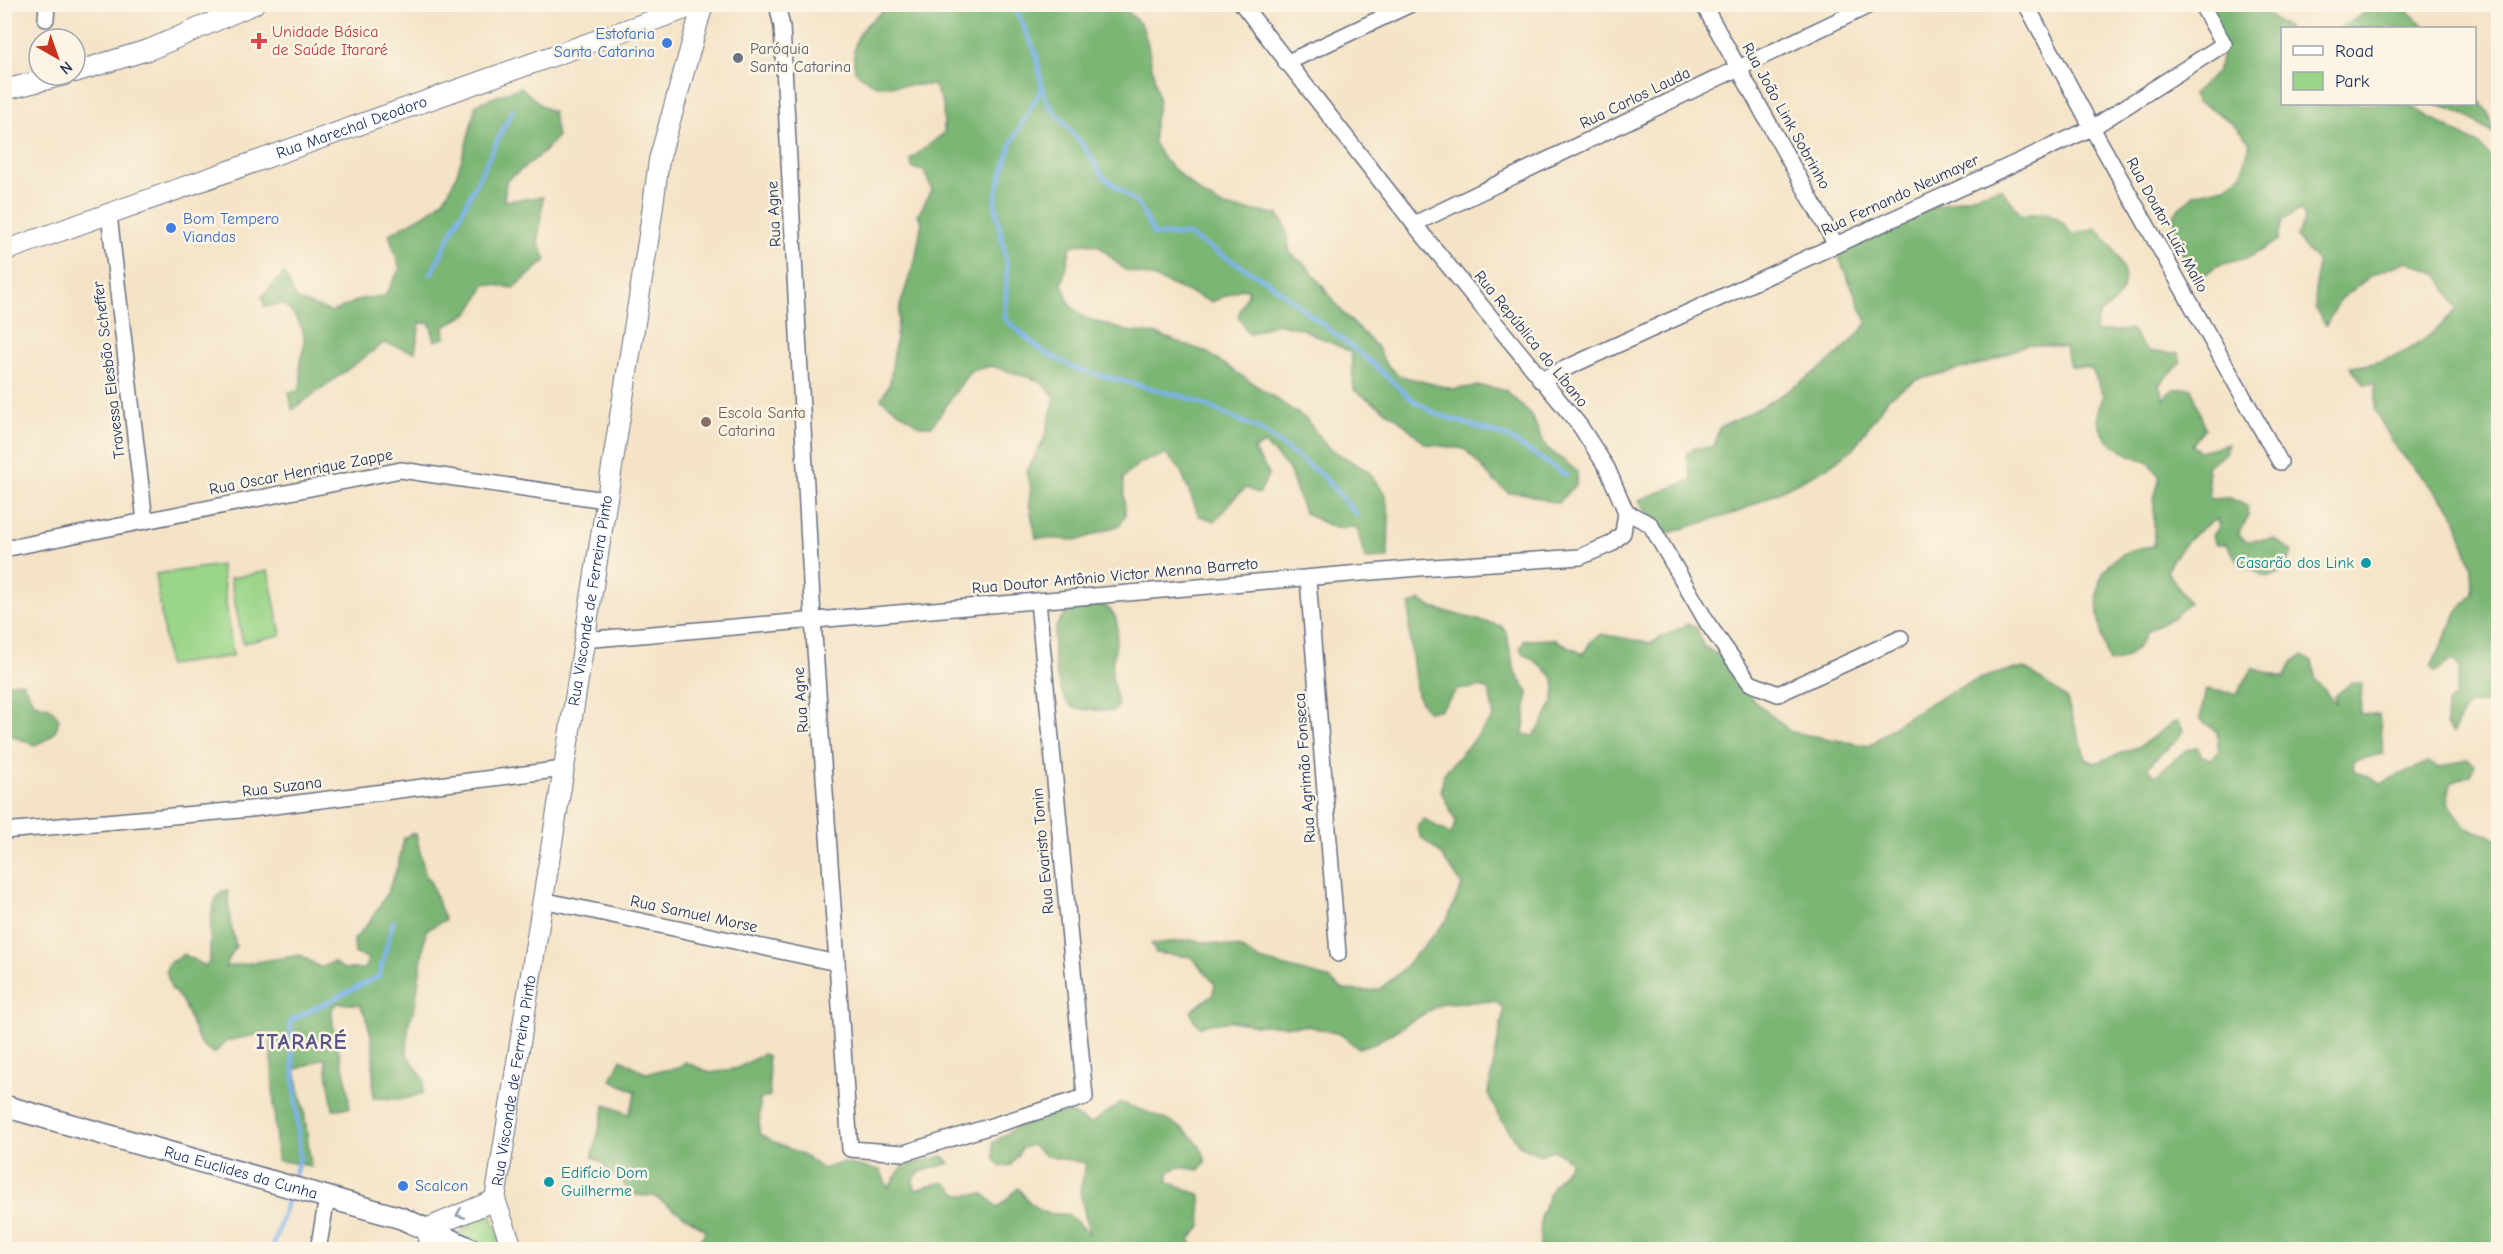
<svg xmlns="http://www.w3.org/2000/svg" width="2503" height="1254" viewBox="0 0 2503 1254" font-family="'Comic Neue',sans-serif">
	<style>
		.green { fill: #9bd588; stroke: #5b8273; stroke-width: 1.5 }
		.forest { fill: #7cb674; stroke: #4c7269; stroke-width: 1.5 }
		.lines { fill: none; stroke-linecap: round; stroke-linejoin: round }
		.stream { stroke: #7db4ec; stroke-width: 4.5 }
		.minor-casing { stroke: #676e82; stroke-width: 18 }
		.tertiary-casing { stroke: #676e82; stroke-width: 22 }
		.secondary-casing { stroke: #676e82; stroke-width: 24 }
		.minor { stroke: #fff; stroke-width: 15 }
		.tertiary { stroke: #fff; stroke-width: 20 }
		.secondary { stroke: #fff; stroke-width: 21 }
		.oneway { stroke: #8d97ae }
		.health-dot { fill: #e0444e; stroke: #fcf5e5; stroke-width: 2 }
		.shop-dot { fill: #3f7fe0; stroke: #fcf5e5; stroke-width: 2 }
		.worship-dot { fill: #6b7280; stroke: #fcf5e5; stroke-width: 2 }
		.education-dot { fill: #8d6e63; stroke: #fcf5e5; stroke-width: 2 }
		.culture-dot { fill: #0f9aa8; stroke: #fcf5e5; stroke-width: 2 }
		.labels { text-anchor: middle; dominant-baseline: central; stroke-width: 5; stroke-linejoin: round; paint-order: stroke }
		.health-label { font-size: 16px; fill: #be3a42; stroke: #fcf5e5; text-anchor: start }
		.shop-label { font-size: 16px; fill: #366cbe; stroke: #fcf5e5; text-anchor: start }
		.worship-label { font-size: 16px; fill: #5b616d; stroke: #fcf5e5; text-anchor: start }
		.street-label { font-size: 16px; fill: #1b2f5e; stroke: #fcf5e5 }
		.education-label { font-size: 16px; fill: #785e54; stroke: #fcf5e5; text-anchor: start }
		.culture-label { font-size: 16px; fill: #0d838f; stroke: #fcf5e5; text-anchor: end }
		.district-label { font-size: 22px; font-weight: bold; letter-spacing: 1.5px; fill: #58548a; stroke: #fcf5e5 }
	</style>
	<rect width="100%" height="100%" fill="#fcf5e5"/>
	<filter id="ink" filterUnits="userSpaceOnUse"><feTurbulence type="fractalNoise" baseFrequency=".0167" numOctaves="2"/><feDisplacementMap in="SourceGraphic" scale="12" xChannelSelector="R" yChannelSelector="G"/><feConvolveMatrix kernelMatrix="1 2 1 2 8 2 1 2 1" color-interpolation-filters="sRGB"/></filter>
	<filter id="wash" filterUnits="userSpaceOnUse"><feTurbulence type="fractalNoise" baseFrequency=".008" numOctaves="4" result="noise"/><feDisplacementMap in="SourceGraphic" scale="24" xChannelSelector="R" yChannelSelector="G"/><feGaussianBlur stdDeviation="1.35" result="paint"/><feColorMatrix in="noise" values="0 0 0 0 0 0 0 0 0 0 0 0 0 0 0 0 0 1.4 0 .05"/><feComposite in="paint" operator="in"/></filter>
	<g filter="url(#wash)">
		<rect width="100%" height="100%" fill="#f4e3c6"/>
		<g class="green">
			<polygon points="221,565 233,656 168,665 156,574"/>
			<polygon points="268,571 281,635 243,643 230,578"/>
			<polygon points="489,1207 502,1249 489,1249 456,1237"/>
		</g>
		<g class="forest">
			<path d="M 894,4 L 1121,5 L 1142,26 L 1147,41 L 1159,102 L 1154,124 L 1154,143 L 1164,160 L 1203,195 L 1224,207 L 1277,214 L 1285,225 L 1290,253 L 1307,266 L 1344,314 L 1378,348 L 1385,363 L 1400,376 L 1453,389 L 1481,386 L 1505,390 L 1531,415 L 1546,447 L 1577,471 L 1576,485 L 1558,503 C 1540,501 1527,490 1509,493 L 1494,481 L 1465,449 L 1426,444 L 1397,418 L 1354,390 L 1351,352 L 1302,329 L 1276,323 L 1249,334 L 1238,316 L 1249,290 L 1243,288 L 1212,302 L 1152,277 L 1125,270 L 1099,246 L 1085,243 L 1071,246 L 1062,284 L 1070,305 L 1085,318 L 1127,331 L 1156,334 L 1206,352 L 1306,419 L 1327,447 L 1368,471 L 1385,494 L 1389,515 L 1388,558 L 1365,559 L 1357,527 L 1335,528 L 1304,513 L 1289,469 L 1265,444 L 1253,450 L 1269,473 L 1259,494 L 1247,488 L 1235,497 L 1215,521 L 1199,516 L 1180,469 L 1166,454 L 1138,464 L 1123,478 L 1125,516 L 1120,525 L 1079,540 L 1036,538 L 1029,503 L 1031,487 L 1026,473 L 1045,437 L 1055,397 L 1040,381 L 992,366 L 970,371 L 932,426 L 920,426 L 881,399 L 890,383 L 900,306 L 916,256 L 922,221 L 918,215 L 932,190 L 924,171 L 912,168 L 911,159 L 944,133 L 943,103 L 933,85 L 876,86 L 855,71 C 849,35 865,23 894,4 Z"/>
			<polygon points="2379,4 2401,5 2426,28 2341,28"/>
			<path d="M 2214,5 C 2250,5 2258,7 2288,28 L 2282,28 L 2282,104 L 2406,104 L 2480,145 L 2498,165 L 2498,700 L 2467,706 L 2453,733 L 2446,725 L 2447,703 L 2455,697 L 2460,667 L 2452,660 L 2435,672 L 2431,667 L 2457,613 L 2473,594 L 2472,568 L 2453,511 L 2396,448 L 2375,410 L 2375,384 L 2364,384 L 2350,367 C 2396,363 2427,343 2457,309 L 2438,274 L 2407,261 L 2372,275 L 2340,300 L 2326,325 L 2315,308 L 2317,262 L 2296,237 L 2305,219 L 2301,209 L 2282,220 L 2278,240 L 2250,257 L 2216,266 L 2198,280 C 2182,262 2177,238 2173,214 L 2195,194 L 2225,187 L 2242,174 L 2250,143 C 2236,125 2219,110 2197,103 L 2193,94 C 2200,87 2212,79 2217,70 C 2229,50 2209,25 2214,5 Z"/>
			<path d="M 521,87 L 543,107 L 553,112 L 557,137 L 542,154 L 506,181 L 504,201 L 543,197 L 538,242 L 546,260 L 514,288 L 486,284 L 470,312 L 444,327 L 445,338 L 435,341 L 430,323 L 420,323 L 415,352 L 384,343 L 292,410 L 289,392 L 299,391 C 303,380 300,374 300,363 C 300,357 304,351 304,344 C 306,327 295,315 283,304 L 265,307 L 262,297 L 284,273 L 297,300 L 332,312 L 361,299 L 385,296 L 400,268 L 389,234 C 408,223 435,213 447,194 C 459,176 471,127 476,104 Z"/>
			<polygon points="2475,95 2488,113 2494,134 2465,115 2435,104 2474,104"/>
			<path d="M 2001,188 L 2022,216 C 2049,209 2056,213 2072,235 L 2096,228 C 2122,256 2142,288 2100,313 L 2094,332 L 2132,330 C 2147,357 2150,352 2178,353 L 2181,362 L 2159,385 L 2165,402 L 2166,395 L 2174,389 L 2192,388 L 2205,428 L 2192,445 L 2200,451 L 2228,444 L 2225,453 L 2207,466 L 2210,499 L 2230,498 L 2247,506 L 2249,516 L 2238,534 L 2246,541 L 2275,539 L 2292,551 L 2285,571 L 2266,577 L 2238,562 L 2226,544 L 2216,544 L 2212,535 L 2219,528 L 2217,519 C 2199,527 2173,553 2167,571 L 2189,603 L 2174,617 L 2146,632 C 2142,647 2125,662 2109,663 C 2094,610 2081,552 2154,546 L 2154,498 L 2160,478 L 2150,462 C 2127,456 2097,442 2098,414 C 2098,408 2102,401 2104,395 L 2091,368 L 2070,366 L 2065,347 L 2027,344 L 1988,362 L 1916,380 L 1889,397 L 1853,449 L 1826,468 L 1738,512 L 1661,535 L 1639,500 L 1692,480 L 1686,454 L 1693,448 L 1714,447 L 1719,428 C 1765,407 1840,364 1867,322 L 1837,253 L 1894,218 Z"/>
			<path d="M 1421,600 L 1432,608 L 1501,626 L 1506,632 L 1515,672 L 1528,692 L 1523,734 L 1533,736 C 1543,724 1561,695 1553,679 C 1548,668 1529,658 1520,650 L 1524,640 L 1554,639 L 1583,654 L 1591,641 L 1601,634 L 1651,643 L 1687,624 L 1697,627 L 1703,646 L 1720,656 L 1754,701 L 1791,732 L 1869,746 C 1882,737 1893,726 1906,718 C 1941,695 1984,672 2025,668 L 2066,698 L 2086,759 L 2095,763 L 2140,746 L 2177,720 L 2183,729 C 2177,747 2157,752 2148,768 L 2155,776 L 2186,750 L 2197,747 L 2202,756 L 2211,759 L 2219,752 L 2217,732 L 2200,719 L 2206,689 L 2237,694 L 2253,668 L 2284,678 L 2293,661 L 2303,656 L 2312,662 L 2316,681 L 2337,704 L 2335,696 L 2352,682 L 2362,683 L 2360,714 L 2379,715 L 2384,754 L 2353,761 L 2354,770 L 2381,783 L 2428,762 L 2438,768 L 2467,759 L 2475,765 L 2470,775 L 2451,783 L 2447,803 L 2466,828 L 2498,838 L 2498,1249 L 1540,1249 L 1541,1215 L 1553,1186 L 1571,1162 L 1562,1154 L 1552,1150 L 1540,1155 L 1519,1145 L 1498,1115 L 1488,1093 L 1504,1009 L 1496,1001 L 1442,1003 L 1375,1043 L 1358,1048 L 1340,1034 L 1307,1026 L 1257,1025 L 1230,1021 L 1199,1026 L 1193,1019 L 1191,1011 L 1213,994 L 1215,984 L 1192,957 L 1156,953 L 1151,944 L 1191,940 L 1240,948 L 1260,960 L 1327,978 L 1344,990 L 1368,991 L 1380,989 L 1400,972 L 1447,920 L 1462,885 L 1440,853 L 1421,837 L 1417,827 L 1424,819 L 1451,835 L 1456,822 L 1441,791 L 1444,773 L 1494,717 L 1489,690 L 1480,687 L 1457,690 L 1440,710 L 1427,711 L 1417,695 L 1409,631 L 1410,605 Z"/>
			<path d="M 1102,605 C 1132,617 1108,658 1112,678 C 1114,688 1117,696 1118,706 L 1113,712 C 1101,709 1086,711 1075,708 C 1056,701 1049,641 1057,625 C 1064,609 1088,606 1102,605 Z"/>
			<path d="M 22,682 L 34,703 L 49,707 L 59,718 C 57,735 48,740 34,745 L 5,733 L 5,684 Z"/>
			<path d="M 411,834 L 416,834 L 425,874 L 431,883 L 445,920 L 426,930 L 415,1006 L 408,1025 L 407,1055 L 424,1079 L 423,1093 L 405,1099 L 373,1098 C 373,1067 377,1034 360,1005 L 339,1003 L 332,1008 C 331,1042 350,1073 349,1108 L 333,1109 L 325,1058 L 295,1070 L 304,1110 L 311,1166 L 277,1160 L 270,1032 L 226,1041 L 214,1054 L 200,1043 L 182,1001 L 171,988 L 166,970 L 169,963 L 184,954 L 205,966 L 210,961 C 211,944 206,890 228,891 L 230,921 L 236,946 L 225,967 L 300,955 L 321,968 L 333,962 L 344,969 L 365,969 L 368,958 L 355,954 L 354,940 C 382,909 397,880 404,838 Z"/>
			<path d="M 763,1054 L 768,1056 L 770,1096 L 760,1099 L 759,1133 C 779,1148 804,1151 822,1169 L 842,1163 L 880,1170 L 888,1188 L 903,1166 L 943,1156 L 950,1163 L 919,1172 L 913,1180 L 915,1190 L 944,1182 L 959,1195 L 984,1194 L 998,1208 L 1018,1188 C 1033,1209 1041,1216 1068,1214 L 1089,1234 L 1080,1191 L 1086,1163 L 1046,1156 L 1032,1145 L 1022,1148 L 1011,1165 L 1001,1167 L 994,1159 L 993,1143 L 1033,1116 L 1070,1113 L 1090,1124 L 1121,1103 C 1152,1114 1199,1125 1206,1163 L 1199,1170 L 1179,1167 L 1169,1171 L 1167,1181 L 1200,1195 L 1201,1227 L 1190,1239 L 1192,1249 L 701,1250 L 699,1243 L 706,1230 L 654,1196 L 629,1195 L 621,1177 L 611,1175 L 602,1162 L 592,1157 L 605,1105 L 629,1114 L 636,1092 L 611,1080 L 621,1059 L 645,1073 L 679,1068 L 685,1062 L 711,1073 L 738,1068 Z"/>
		</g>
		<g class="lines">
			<g class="stream">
				<polyline points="1013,4 1036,53 1042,88 1049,105 1085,148 1102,175 1139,205 1154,235 1188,235 1270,283 1371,362 1410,398 1436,414 1507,437 1566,475"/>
				<polyline points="1042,88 1012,142 997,190 995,204 1007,265 1005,319 1042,351 1077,369 1191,399 1261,430 1323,476 1357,515"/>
				<polyline points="431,274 513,109"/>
				<polyline points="293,1181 300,1157 290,1021 379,976 393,922"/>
				<polyline points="272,1250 290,1192"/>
			</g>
		</g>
	</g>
	<g filter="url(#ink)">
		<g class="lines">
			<defs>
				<g id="minor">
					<polyline points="777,4 782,27 813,620 850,1149 904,1153 1085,1097 1038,601"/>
					<polyline points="1242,4 1414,224 1580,426 1607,468 1626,512 1650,524 1708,624 1750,683 1778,694 1901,638"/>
					<polyline points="1703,4 1836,245"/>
					<polyline points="2026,4 2092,128 2280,462"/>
					<polyline points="46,19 47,4"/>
					<polyline points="1286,63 1411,4"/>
					<polyline points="109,215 145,521"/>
					<polyline points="1414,224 1872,4"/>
					<polyline points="1540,380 2092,128 2224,44 2201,4"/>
					<polyline points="4,549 401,470 605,500"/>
					<polyline points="1308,579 1338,954"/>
					<polyline points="583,640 1419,568 1580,557 1611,544 1623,533 1626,512"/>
					<polyline points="4,831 251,809 563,769"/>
					<polyline points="542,900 837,963"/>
					<polyline points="318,1250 327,1198"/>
					<polyline points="426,1250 426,1229"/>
				</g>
				<g id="tertiary">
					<polyline points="75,72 151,49 254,4"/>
					<polyline points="4,90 64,75"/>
					<path id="s1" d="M 4,251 L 699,4"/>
					<polyline points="426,1229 495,1200"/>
					<path id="s2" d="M 513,1250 L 495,1200 L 649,235 L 659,160 L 703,4"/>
				</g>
				<g id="secondary">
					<path id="s3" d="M 4,1106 L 401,1218 L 473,1250"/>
				</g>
			</defs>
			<use href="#minor" class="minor-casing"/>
			<use href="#tertiary" class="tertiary-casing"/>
			<use href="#secondary" class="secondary-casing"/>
			<use href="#minor" class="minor"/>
			<use href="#tertiary" class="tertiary"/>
			<use href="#secondary" class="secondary"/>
		</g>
		<defs><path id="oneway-chevron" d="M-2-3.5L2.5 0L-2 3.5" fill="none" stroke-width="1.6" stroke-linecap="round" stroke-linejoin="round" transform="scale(1.5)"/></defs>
		<use class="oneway" href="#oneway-chevron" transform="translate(460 1214) rotate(157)"/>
	</g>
	<path class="health-dot" d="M256 32h6v6h6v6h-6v6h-6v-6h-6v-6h6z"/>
	<g class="shop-dot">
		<circle cx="667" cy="43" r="6"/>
		<circle cx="171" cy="228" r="6"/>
		<circle cx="403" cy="1186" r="6"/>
	</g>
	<circle class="worship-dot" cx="738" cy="58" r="6"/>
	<circle class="education-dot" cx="706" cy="422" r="6"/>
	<g class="culture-dot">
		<circle cx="2366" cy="563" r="6"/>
		<circle cx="549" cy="1182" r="6"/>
	</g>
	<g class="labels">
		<g class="health-label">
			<text x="272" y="32">Unidade Básica<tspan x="272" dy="18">de Saúde Itararé</tspan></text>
		</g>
		<g class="shop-label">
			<text x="655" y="34" text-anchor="end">Estofaria<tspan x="655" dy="18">Santa Catarina</tspan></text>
			<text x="183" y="219">Bom Tempero<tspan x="183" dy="18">Viandas</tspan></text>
			<text x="415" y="1186">Scalcon</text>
		</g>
		<g class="worship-label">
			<text x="750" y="49">Paróquia<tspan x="750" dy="18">Santa Catarina</tspan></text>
		</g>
		<g class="street-label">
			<text transform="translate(1635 98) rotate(-26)">Rua Carlos Lauda</text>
			<text transform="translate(1786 116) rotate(61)">Rua João Link Sobrinho</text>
			<text stroke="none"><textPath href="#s1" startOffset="369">Rua Marechal Deodoro</textPath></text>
			<text transform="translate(1900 195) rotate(-25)">Rua Fernando Neumayer</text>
			<text transform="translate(774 214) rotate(-93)">Rua Agne</text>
			<text transform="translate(2167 225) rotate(61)">Rua Doutor Luiz Mallo</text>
			<text transform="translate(1531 339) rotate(51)">Rua República do Líbano</text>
			<text transform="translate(109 370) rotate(-97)">Travessa Elesbão Scheffer</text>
			<text transform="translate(301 472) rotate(-11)">Rua Oscar Henrique Zappe</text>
			<text transform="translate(1115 576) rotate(-5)">Rua Doutor Antônio Victor Menna Barreto</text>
			<text stroke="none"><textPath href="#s2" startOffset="660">Rua Visconde de Ferreira Pinto</textPath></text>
			<text transform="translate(801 700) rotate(-94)">Rua Agne</text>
			<text transform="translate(1305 768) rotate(-94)">Rua Agrimão Fonseca</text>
			<text transform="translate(282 787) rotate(-7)">Rua Suzana</text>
			<text transform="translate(1043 851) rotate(-95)">Rua Evaristo Tonin</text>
			<text transform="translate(694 914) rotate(12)">Rua Samuel Morse</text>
			<text stroke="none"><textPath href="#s2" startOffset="174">Rua Visconde de Ferreira Pinto</textPath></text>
			<text stroke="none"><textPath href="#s3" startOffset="246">Rua Euclides da Cunha</textPath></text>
		</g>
		<g class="education-label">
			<text x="718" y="413">Escola Santa<tspan x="718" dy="18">Catarina</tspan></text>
		</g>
		<g class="culture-label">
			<text x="2354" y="563">Casarão dos Link</text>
			<text x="561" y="1173" text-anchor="start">Edifício Dom<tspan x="561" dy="18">Guilherme</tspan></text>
		</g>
		<g class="district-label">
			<text x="302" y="1042">ITARARÉ</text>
		</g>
	</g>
	<rect width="2503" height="1254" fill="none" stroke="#fcf5e5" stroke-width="24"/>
	<rect x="2281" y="27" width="195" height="78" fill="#fcf5e5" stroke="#a2a6af" stroke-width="1.5"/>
	<rect x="2293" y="46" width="30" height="9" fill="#ffffff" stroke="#a2a6af" stroke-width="1.5"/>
	<text x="2335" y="57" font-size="18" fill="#1b2f5e">Road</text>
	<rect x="2293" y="72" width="30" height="18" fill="#9bd588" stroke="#a2a6af" stroke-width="1.5"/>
	<text x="2335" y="87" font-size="18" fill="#1b2f5e">Park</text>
	<g transform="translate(57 57) rotate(140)"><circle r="28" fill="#fcf5e5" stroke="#a2a6af" stroke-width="1.5"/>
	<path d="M0-4.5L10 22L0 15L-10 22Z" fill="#c8321e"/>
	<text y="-9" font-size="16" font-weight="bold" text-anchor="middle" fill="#1b2f5e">N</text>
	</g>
</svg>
